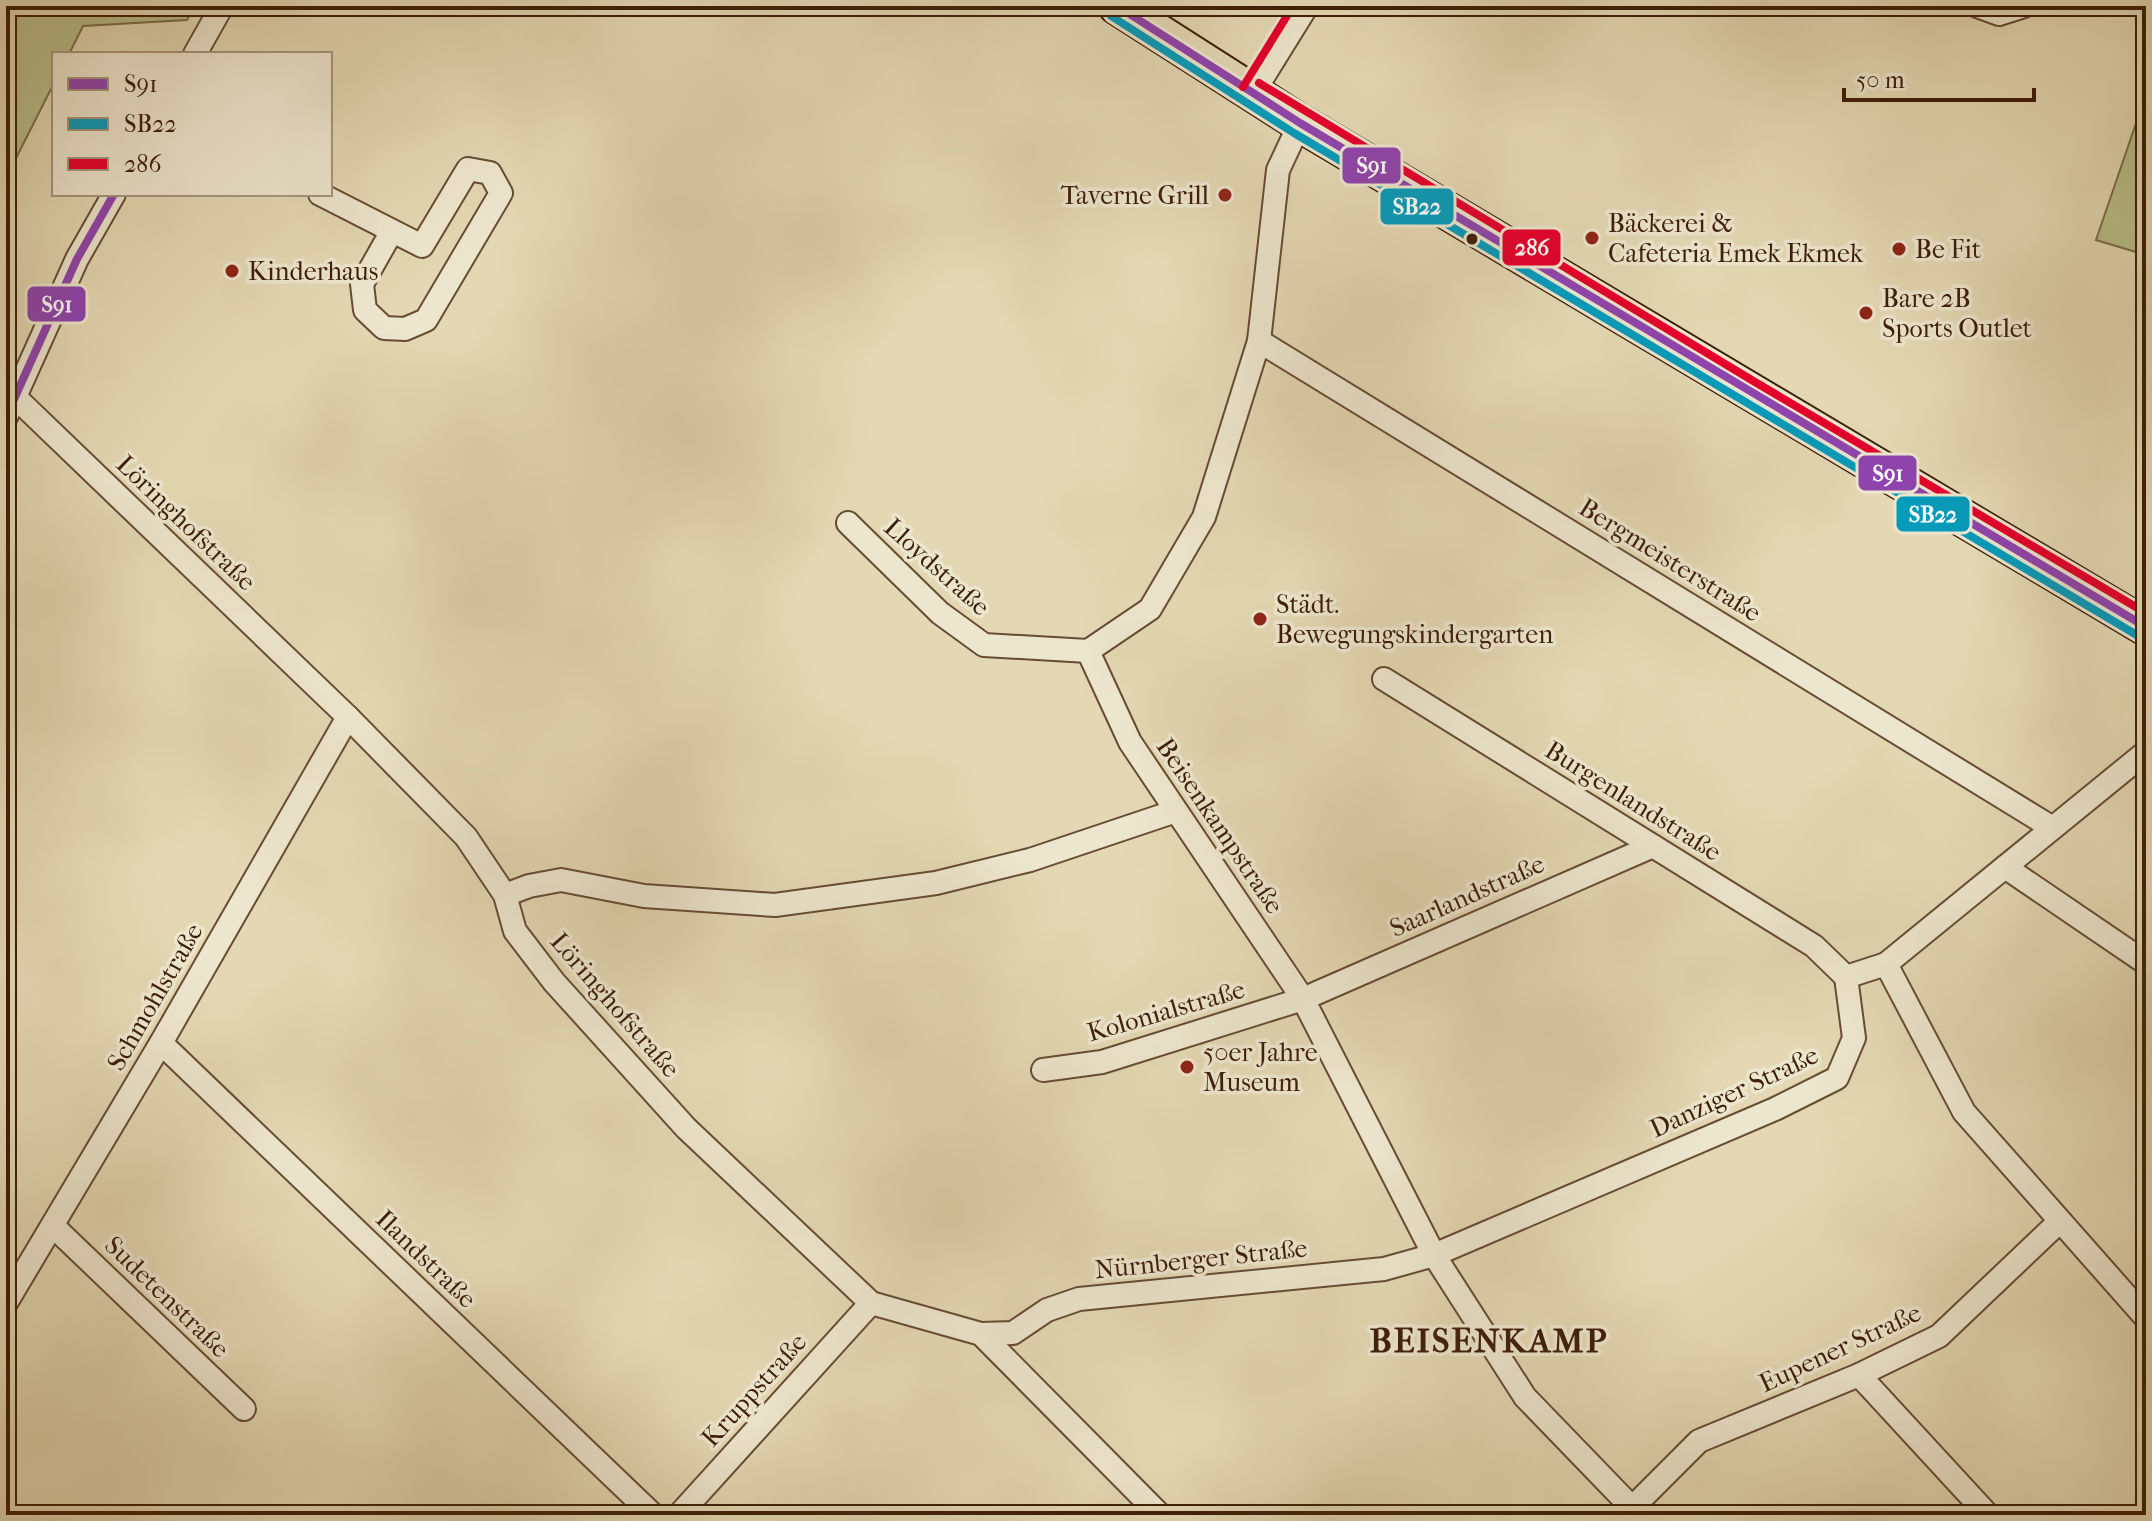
<svg xmlns="http://www.w3.org/2000/svg" width="2152" height="1521" viewBox="0 0 2152 1521" font-family="'IM FELL French Canon',serif">
	<style>
		.green { fill: #b8be8a; stroke: #7a6e49; stroke-width: 2 }
		.lines { fill: none; stroke-linecap: round; stroke-linejoin: round }
		.street-casing { stroke: #664c33; stroke-width: 26 }
		.primary-casing { stroke: #3d1e08; stroke-width: 40 }
		.street { stroke: #ede6ce; stroke-width: 22 }
		.primary { stroke: #e3d8b3; stroke-width: 36 }
		.bus-1-casing { stroke: #ede6ce; stroke-width: 14 }
		.bus-2-casing { stroke: #ede6ce; stroke-width: 14 }
		.bus-3-casing { stroke: #ede6ce; stroke-width: 14 }
		.bus-1 { stroke: #8e44ad; stroke-width: 8 }
		.bus-2 { stroke: #069bba; stroke-width: 8 }
		.bus-3 { stroke: #e4002b; stroke-width: 8 }
		.poi-dot { fill: #8f2418; stroke: #ede6ce; stroke-width: 3 }
		.bus-dot { fill: #3d1e08; stroke: #ede6ce; stroke-width: 3 }
		.labels { text-anchor: middle; dominant-baseline: central; stroke-width: 7; stroke-linejoin: round; paint-order: stroke }
		.poi-label { font-size: 26px; fill: #3d1e08; stroke: #ede6ce; text-anchor: start }
		.street-label { font-size: 26px; fill: #3d1e08; stroke: #ede6ce }
		.district-label { font-size: 34px; font-weight: bold; letter-spacing: 2px; fill: #3d1e08; stroke: #ede6ce }
		.line-badge { stroke: #ede6ce; stroke-width: 3 }
		.badge-label { font-size: 22px; text-anchor: middle; font-weight: bold; fill: #fff }
	</style>
	<rect width="100%" height="100%" fill="#e3d8b3"/>
	<filter id="stains"><feTurbulence type="fractalNoise" baseFrequency=".0025" numOctaves="4"/><feColorMatrix values="0 0 0 0 .2 0 0 0 0 .09 0 0 0 0 .02 0 0 0 .5 -.17"/></filter>
	<radialGradient id="worn" r=".72"><stop offset=".6" stop-color="#630" stop-opacity="0"/><stop offset="1" stop-color="#630" stop-opacity=".3"/></radialGradient>
	<g class="green">
		<polygon points="6,6 195,6 187,20 83,26 69,54 54,54 54,83 6,178"/>
		<polygon points="2146,94 2146,255 2096,240"/>
	</g>
	<g class="lines">
		<defs>
			<g id="street">
				<polyline points="1977,6 1999,14 2024,6"/>
				<polyline points="195,54 222,6"/>
				<polyline points="1253,93 1307,6"/>
				<polyline points="1300,123 1278,170 1259,341 1204,517 1150,609 1088,651 1130,742 1303,999 1434,1255 1525,1397 1639,1515"/>
				<polyline points="320,194 422,246 468,169 490,173 501,193 426,320 405,329 384,328 365,310 362,284 392,231"/>
				<polyline points="1259,341 2051,827"/>
				<polyline points="15,397 348,717 466,837 505,895 515,931 554,982 686,1128 871,1303 981,1334 1160,1515"/>
				<polyline points="6,417 77,259 114,194"/>
				<polyline points="848,523 940,613 984,645 1088,651"/>
				<polyline points="1384,679 1814,946 1846,977"/>
				<polyline points="2005,867 2146,963"/>
				<polyline points="505,895 529,886 561,880 644,896 775,905 936,883 1030,860 1176,811"/>
				<polyline points="1886,964 1964,1112 2146,1318"/>
				<polyline points="161,1043 653,1515"/>
				<polyline points="1043,1070 1102,1062 1303,999 1653,846"/>
				<polyline points="53,1226 244,1409"/>
				<polyline points="6,1303 161,1043 348,717"/>
				<polyline points="981,1334 1013,1333 1047,1310 1079,1299 1384,1269 1434,1255 1775,1109 1837,1078 1854,1038 1846,977 1886,964 2146,752"/>
				<polyline points="1859,1375 1988,1515"/>
				<polyline points="1632,1508 1699,1441 1859,1375 1939,1336 2060,1221"/>
				<polyline points="679,1515 871,1303"/>
			</g>
			<polyline id="primary" points="1117,6 1300,123 2146,627"/>
		</defs>
		<use href="#street" class="street-casing"/>
		<use href="#primary" class="primary-casing"/>
		<use href="#street" class="street"/>
		<use href="#primary" class="primary"/>
		<defs>
			<g id="bus-1">
				<polyline points="1117,6 1300,123 2146,627"/>
				<polyline points="6,417 77,259 114,194"/>
			</g>
			<polyline id="bus-2" points="1111,16 1294,133 2140,637"/>
			<g id="bus-3">
				<polyline points="1259,83 1755,382 2146,613"/>
				<polyline points="1243,87 1293,6"/>
			</g>
		</defs>
		<use href="#bus-1" class="bus-1-casing"/>
		<use href="#bus-2" class="bus-2-casing"/>
		<use href="#bus-3" class="bus-3-casing"/>
		<use href="#bus-1" class="bus-1"/>
		<use href="#bus-2" class="bus-2"/>
		<use href="#bus-3" class="bus-3"/>
	</g>
	<g class="poi-dot">
		<circle cx="1225" cy="195" r="8"/>
		<circle cx="1592" cy="238" r="8"/>
		<circle cx="1899" cy="249" r="8"/>
		<circle cx="232" cy="271" r="8"/>
		<circle cx="1866" cy="313" r="8"/>
		<circle cx="1260" cy="619" r="8"/>
		<circle cx="1187" cy="1067" r="8"/>
	</g>
	<circle class="bus-dot" cx="1472" cy="239" r="7"/>
	<g class="labels">
		<g class="poi-label">
			<text x="1209" y="195" text-anchor="end">Taverne Grill</text>
			<text x="1608" y="223">Bäckerei &amp;<tspan x="1608" dy="30">Cafeteria Emek Ekmek</tspan></text>
			<text x="1915" y="249">Be Fit</text>
			<text x="248" y="271">Kinderhaus</text>
			<text x="1882" y="298">Bare 2B<tspan x="1882" dy="30">Sports Outlet</tspan></text>
			<text x="1276" y="604">Städt.<tspan x="1276" dy="30">Bewegungskindergarten</tspan></text>
			<text x="1203" y="1052">50er Jahre<tspan x="1203" dy="30">Museum</tspan></text>
		</g>
		<g class="street-label">
			<text transform="translate(186 523) rotate(44)">Löringhofstraße</text>
			<text transform="translate(1670 560) rotate(32)">Bergmeisterstraße</text>
			<text transform="translate(937 567) rotate(42)">Lloydstraße</text>
			<text transform="translate(1633 801) rotate(32)">Burgenlandstraße</text>
			<text transform="translate(1220 826) rotate(56)">Beisenkampstraße</text>
			<text transform="translate(1467 896) rotate(-24)">Saarlandstraße</text>
			<text transform="translate(155 997) rotate(-60)">Schmohlstraße</text>
			<text transform="translate(615 1005) rotate(49)">Löringhofstraße</text>
			<text transform="translate(1166 1011) rotate(-16)">Kolonialstraße</text>
			<text transform="translate(1734 1092) rotate(-25)">Danziger Straße</text>
			<text transform="translate(426 1259) rotate(44)">Ilandstraße</text>
			<text transform="translate(1201 1259) rotate(-6)">Nürnberger Straße</text>
			<text transform="translate(167 1297) rotate(44)">Sudetenstraße</text>
			<text transform="translate(1840 1348) rotate(-25)">Eupener Straße</text>
			<text transform="translate(754 1390) rotate(-48)">Kruppstraße</text>
		</g>
		<g class="district-label">
			<text x="1489" y="1341">BEISENKAMP</text>
		</g>
	</g>
	<g class="line-badge">
		<rect x="1341" y="146" width="61" height="39" rx="8" fill="#8e44ad"/>
		<rect x="1379" y="187" width="76" height="39" rx="8" fill="#069bba"/>
		<rect x="1501" y="228" width="61" height="39" rx="8" fill="#e4002b"/>
		<rect x="26" y="285" width="61" height="38" rx="8" fill="#8e44ad"/>
		<rect x="1857" y="454" width="61" height="38" rx="8" fill="#8e44ad"/>
		<rect x="1895" y="495" width="76" height="38" rx="8" fill="#069bba"/>
	</g>
	<g class="badge-label">
		<text x="1372" y="173">S91</text>
		<text x="1417" y="214">SB22</text>
		<text x="1532" y="255">286</text>
		<text x="57" y="312">S91</text>
		<text x="1888" y="481">S91</text>
		<text x="1933" y="522">SB22</text>
	</g>
	<rect width="2152" height="1521" fill="none" stroke="#e3d8b3" stroke-width="32"/>
	<rect x="8" y="8" width="2136" height="1505" fill="none" stroke="#3d1e08" stroke-width="4"/>
	<rect x="16" y="16" width="2120" height="1489" fill="none" stroke="#3d1e08" stroke-width="2"/>
	<rect x="52" y="52" width="280" height="144" fill="#ede6ce" stroke="#a7967f" stroke-width="2"/>
	<rect x="68" y="78" width="40" height="12" fill="#8e44ad" stroke="#a7967f" stroke-width="2"/>
	<text x="124" y="92" font-size="24" fill="#3d1e08">S91</text>
	<rect x="68" y="118" width="40" height="12" fill="#069bba" stroke="#a7967f" stroke-width="2"/>
	<text x="124" y="132" font-size="24" fill="#3d1e08">SB22</text>
	<rect x="68" y="158" width="40" height="12" fill="#e4002b" stroke="#a7967f" stroke-width="2"/>
	<text x="124" y="172" font-size="24" fill="#3d1e08">286</text>
	<path d="M1844 88v12h190v-12" fill="none" stroke="#3d1e08" stroke-width="4"/>
	<text x="1856" y="88" font-size="24" fill="#3d1e08" stroke="#ede6ce" stroke-width="6" paint-order="stroke">50 m</text>
	<rect width="100%" height="100%" filter="url(#stains)"/>
	<rect width="100%" height="100%" fill="url(#worn)"/>
</svg>
